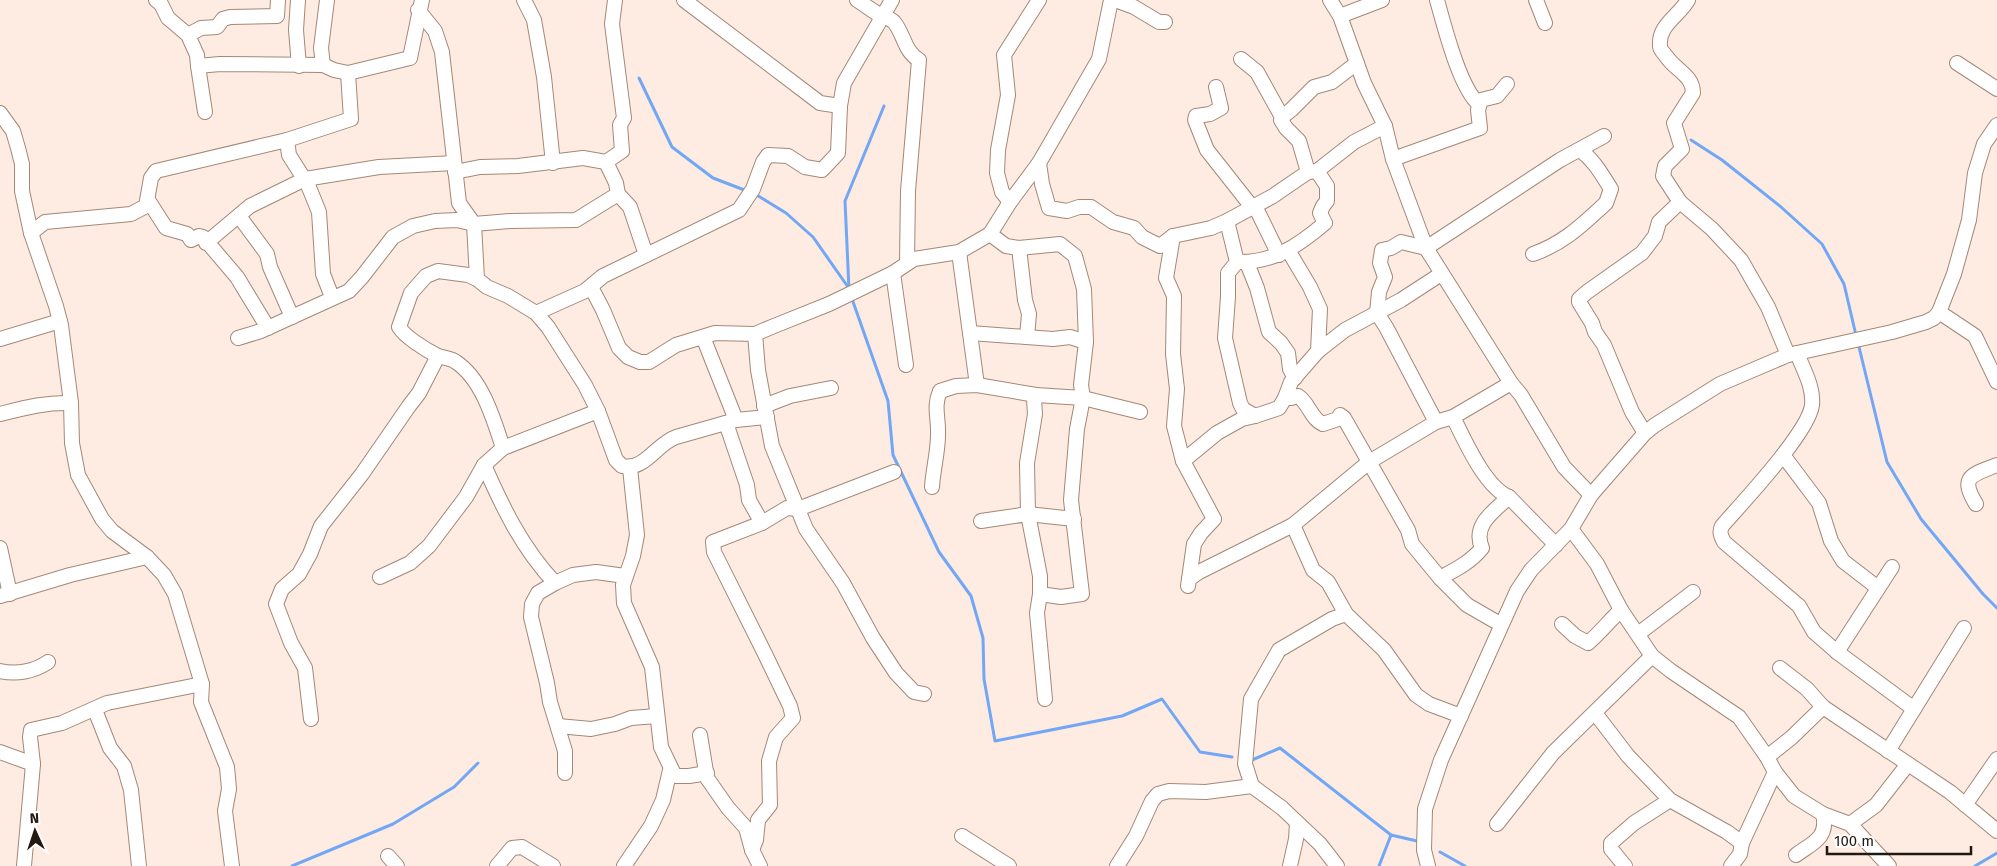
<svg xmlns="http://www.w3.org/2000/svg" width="1997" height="866" viewBox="0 0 1997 866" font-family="'Fira Sans',sans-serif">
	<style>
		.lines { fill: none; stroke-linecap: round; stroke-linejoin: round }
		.stream { stroke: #72a7f5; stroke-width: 3 }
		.minor-casing { stroke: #a38877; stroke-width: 16 }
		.minor { stroke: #fff; stroke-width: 14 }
	</style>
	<rect width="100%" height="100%" fill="#feece2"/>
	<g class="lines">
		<g class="stream">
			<polyline points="639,78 672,147 713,178 747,191"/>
			<polyline points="1691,140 1722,160 1781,207 1822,244 1844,284 1855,331"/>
			<polyline points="755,194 786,213 813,237 848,287"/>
			<polyline points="849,290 845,201 884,106"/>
			<polyline points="851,296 888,401 893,455 939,552 971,596 983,638 984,679 995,741 1122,716 1162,699 1200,752 1232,757"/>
			<polyline points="1859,347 1887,462 1921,519 1983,594 1997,608"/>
			<polyline points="1248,759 1252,760 1280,748 1391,835 1417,841"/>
			<polyline points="1440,852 1465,866"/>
			<polyline points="292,866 393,824 454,787 478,763"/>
			<polyline points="1379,866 1391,835"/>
			<polyline points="1975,866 1997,853"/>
		</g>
		<defs>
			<g id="minor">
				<polyline points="156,0 161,4 168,18 188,35 197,55 198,66"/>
				<polyline points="298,0 296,30 299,66"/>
				<polyline points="524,0 534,20 544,77 553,163"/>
				<polyline points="615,0 612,24 624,118 620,125 622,151 606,162 616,183 618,194 630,207 646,255"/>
				<polyline points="684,0 820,103 840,106"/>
				<path d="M 857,0 C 865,5 874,12 883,17 C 888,18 890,18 894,22 C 904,34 904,51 919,60 L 908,191 L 907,263"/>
				<polyline points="1115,0 1134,7 1159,22 1165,22"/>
				<polyline points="1330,0 1340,16 1364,83 1385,126 1393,159 1426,248 1511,383 1521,395 1564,467 1591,495"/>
				<path d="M 1437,0 C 1444,25 1460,89 1479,104"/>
				<polyline points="1536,0 1545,23"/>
				<path d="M 1688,0 C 1679,16 1658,25 1660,46 C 1660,50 1664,53 1666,56 C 1676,71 1693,75 1693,93 L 1674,123 L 1682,149 L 1665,166 L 1663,176 L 1680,202 L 1712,229 L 1741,260 L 1768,307 L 1788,355"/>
				<polyline points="418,10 435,31 442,52 459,203 474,224 477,279"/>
				<polyline points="1340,16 1382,0"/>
				<polyline points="188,35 201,28 217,27 223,19 230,17 277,16 278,0"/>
				<polyline points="1241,59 1257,72 1282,117 1281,120 1286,128 1299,141 1308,172"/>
				<polyline points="1957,63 1997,89"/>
				<polyline points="323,65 321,48 327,0"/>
				<polyline points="1216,87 1221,108 1210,114 1196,116 1195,120 1207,150 1252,207"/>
				<polyline points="205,112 198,66 220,64 323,65 334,70 348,73 410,58 422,0"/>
				<polyline points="0,113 13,131 18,148 22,164 22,191 31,233 56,306 61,325 71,403 72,443 78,475 102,519 112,531 147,557 164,575 175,594 202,684 201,702 227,767 229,789 225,811 232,866"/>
				<polyline points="1282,117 1291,110 1314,87 1332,82 1357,63"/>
				<polyline points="287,140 289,155 308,185 319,212 323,274 332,297"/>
				<polyline points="1393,159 1480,128 1478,110 1481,100 1497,96 1507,84"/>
				<polyline points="1039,163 1042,184 1049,208 1067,211 1079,207 1091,207 1113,222 1134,228 1142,237 1160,246 1173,236 1211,228 1227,221 1273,196 1308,172 1317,171 1354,142 1385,126"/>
				<polyline points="455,172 480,167 518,166 583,158 606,162"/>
				<polyline points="148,200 166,228 187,234 191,240 199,236 203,237 237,277 268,328"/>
				<polyline points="1010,202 1002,192 997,173 998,150 1008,95 1004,55 1039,0"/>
				<polyline points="1255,206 1279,255"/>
				<polyline points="239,216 267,254 270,267 292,317"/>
				<polyline points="1227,221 1237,262 1228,273 1228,297 1225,338 1240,403 1243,409 1255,416"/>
				<polyline points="31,233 45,222 131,214 146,206 151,178 156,171 287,140 351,119 348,73"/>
				<polyline points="990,234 1006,246 1019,248 1060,244 1075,256 1084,289 1086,342 1081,385 1083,398 1077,429 1071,500 1082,594 1061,597 1040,594"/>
				<polyline points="1173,236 1166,278 1174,296 1173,354 1177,389 1174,426 1183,461 1214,519 1201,533 1194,544 1189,579"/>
				<polyline points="206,243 250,206 305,179 379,167 454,163"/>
				<polyline points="1019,248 1025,300 1029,314 1027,337"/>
				<polyline points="1288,250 1310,287 1320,309 1318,351"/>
				<polyline points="959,252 977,385"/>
				<path d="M 1533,254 C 1564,243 1582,225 1606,203 L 1611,189 C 1602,175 1594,160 1580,150"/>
				<path d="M 1237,262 C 1273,263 1298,246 1325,223 L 1320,213 L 1323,206 L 1327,201 L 1327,186 L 1317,171"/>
				<polyline points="1247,263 1257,288 1269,332 1281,343 1288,353 1290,369 1295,378"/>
				<polyline points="893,273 906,365"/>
				<polyline points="591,287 603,310 619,348 628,357 640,362 649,362 676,345 715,333 755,334 774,326 829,304 893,273 914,259 959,252 990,234 1010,202 1039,163 1099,59 1111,0"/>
				<polyline points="1939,312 1975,336 1997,382"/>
				<polyline points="536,313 585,291 603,276 739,210 753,189 763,162 768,155 788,156 805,167 822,170 838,153 840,106 844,83 892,0"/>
				<polyline points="970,333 1053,339 1070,337 1086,342"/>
				<polyline points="755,334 758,370 772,446 806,529 843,583 873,638 896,673 914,692 924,694"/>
				<polyline points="703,337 736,420"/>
				<polyline points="238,338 261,331 349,291 362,277 393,237 413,226 435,221 457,220 474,224 510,221 576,220 618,194"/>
				<polyline points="0,339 60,321"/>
				<path d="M 1797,353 C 1803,369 1814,387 1812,405 C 1809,432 1742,503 1722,526 C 1719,532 1721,536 1724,542 L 1799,606 L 1814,632 L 1837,652 L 1914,709"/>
				<polyline points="1036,395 1034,399 1035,414 1027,463 1028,514 1040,576 1040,594 1037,613 1045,699"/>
				<path d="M 1285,398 L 1291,398 L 1298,396 C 1309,403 1311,419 1323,424 L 1338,419 L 1340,415 L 1344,418 L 1408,530 L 1412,544 L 1440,578 L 1467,605 L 1500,624"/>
				<polyline points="764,406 790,396 831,388"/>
				<path d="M 0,414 C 24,408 46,402 71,403"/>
				<path d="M 1453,417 C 1465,441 1485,487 1509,497 L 1556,545"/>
				<polyline points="1436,422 1386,327 1377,313 1379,292 1385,277 1380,263 1382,250 1391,248 1401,242 1426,248 1560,160 1604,136"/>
				<polyline points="726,423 747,485 749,500 762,523"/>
				<polyline points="1645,433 1632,412 1604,345 1595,332 1592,323 1579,302 1579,299 1587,292 1642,253 1655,236 1659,222 1680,202"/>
				<path d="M 503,448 C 494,420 482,379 456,362 C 451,358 443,358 438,356 C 426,350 405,337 399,327 L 411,293 L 426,276 L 438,271 L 468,275 L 477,279 L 487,287 L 508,296 L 536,313 L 548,327 L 585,385 L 598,411 L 616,460 L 622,466 C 645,471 656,444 676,437 L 736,420 L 767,417"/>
				<polyline points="1783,455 1819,503 1831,541 1843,561 1878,588"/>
				<polyline points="1183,461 1217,433 1242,419 1255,416 1279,408 1285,398 1291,382 1318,351 1345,330 1401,300 1441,274"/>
				<path d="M 484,465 C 503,508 522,548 555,583"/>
				<polyline points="630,468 637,535 633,556 623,585 624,603 652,667 661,747 675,776 689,776 707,773"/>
				<path d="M 932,487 C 933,470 938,452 938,435 C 939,419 933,407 940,391 L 956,386 L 977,385 L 1036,395 L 1083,398 L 1140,412"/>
				<path d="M 1976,504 C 1959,476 1972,475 1997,465"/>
				<polyline points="981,521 1028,514 1074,519"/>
				<polyline points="1293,525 1313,570 1328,582 1346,614 1384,650 1416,695 1429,704 1461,716"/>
				<polyline points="1571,529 1597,564 1621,610 1652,656 1671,671 1739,717 1767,757 1775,772 1794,796 1823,814 1850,824 1889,866"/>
				<polyline points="0,548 10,594"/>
				<polyline points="380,577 410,563 429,546 466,497 484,465 503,448 598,411"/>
				<path d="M 1440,578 C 1455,570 1471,562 1482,548 C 1472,525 1494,511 1509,497"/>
				<polyline points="1188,586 1189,579 1199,572 1293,525 1369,462 1436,422 1453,417 1511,383"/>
				<polyline points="0,596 70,575 147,557"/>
				<path d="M 1562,624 L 1575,636 L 1588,643 C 1600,633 1609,621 1621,610"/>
				<polyline points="1638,634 1693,592"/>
				<polyline points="1837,652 1892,567"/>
				<polyline points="1780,668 1807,689 1823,707"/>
				<path d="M 0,671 C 17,675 35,671 48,662"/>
				<polyline points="95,710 110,748 124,766 131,790 139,866"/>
				<polyline points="1595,713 1628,756 1670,800 1727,832 1742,843 1740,854 1731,866"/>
				<polyline points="311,719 305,668 291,643 276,604 282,589 299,574 310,554 321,526 362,474 409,406 419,393 438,356"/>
				<polyline points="558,726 591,729 615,724 631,718 657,716"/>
				<polyline points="700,735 707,778 728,808 746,828 752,850 760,866"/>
				<polyline points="1888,751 1964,628"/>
				<polyline points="0,752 33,764 24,866"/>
				<polyline points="1767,757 1791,738 1823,707 1950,792 1997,831"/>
				<polyline points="33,764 30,737 31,730 62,723 107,703 202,684"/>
				<polyline points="565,773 565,751 550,702 547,683 531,617 532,604 538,593 555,583 573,575 596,572 625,576"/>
				<polyline points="1965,805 1997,759"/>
				<polyline points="1497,824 1553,753 1652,656"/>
				<polyline points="1850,824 1876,805 1908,764"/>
				<polyline points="962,836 1009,866"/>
				<polyline points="1742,843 1775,772"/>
				<polyline points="752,850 756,840 758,820 770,805 769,761 776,737 793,718 790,706 765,654 714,552 713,542 762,523 787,508 798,509 894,472"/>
				<path d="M 1796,855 C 1812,843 1829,838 1823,814"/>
				<polyline points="388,856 397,866"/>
				<polyline points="497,866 512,848 522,847 553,866"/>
				<polyline points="624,866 651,826 663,800 670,770"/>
				<polyline points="1117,866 1136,836 1152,801 1158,794 1169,791 1206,792 1252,786"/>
				<polyline points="1290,866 1296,839 1297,823"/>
				<polyline points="1337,866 1320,844 1282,808 1252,786 1245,764 1251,699 1279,650 1332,619 1346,614"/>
				<polyline points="1428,866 1424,850 1425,809 1441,760 1517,591 1531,570 1571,529 1591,495 1645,433 1655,425 1720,384 1788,355 1892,332 1926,322 1934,318 1939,312 1954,274 1969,220 1975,173 1984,144 1997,125"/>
				<polyline points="1625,866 1611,849 1611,843 1634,823 1670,800"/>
			</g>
		</defs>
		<use href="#minor" class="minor-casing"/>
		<use href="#minor" class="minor"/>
	</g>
	<g transform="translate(35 831) rotate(357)" stroke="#ffffff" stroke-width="4" paint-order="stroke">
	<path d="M0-4L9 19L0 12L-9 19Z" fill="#231912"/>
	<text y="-8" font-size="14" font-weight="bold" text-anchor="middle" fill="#231912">N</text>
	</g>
	<path d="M1827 846v8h144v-8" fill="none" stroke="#231912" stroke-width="2.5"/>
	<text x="1834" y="846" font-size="15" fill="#231912" stroke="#ffffff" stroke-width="4" paint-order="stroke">100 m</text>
</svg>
